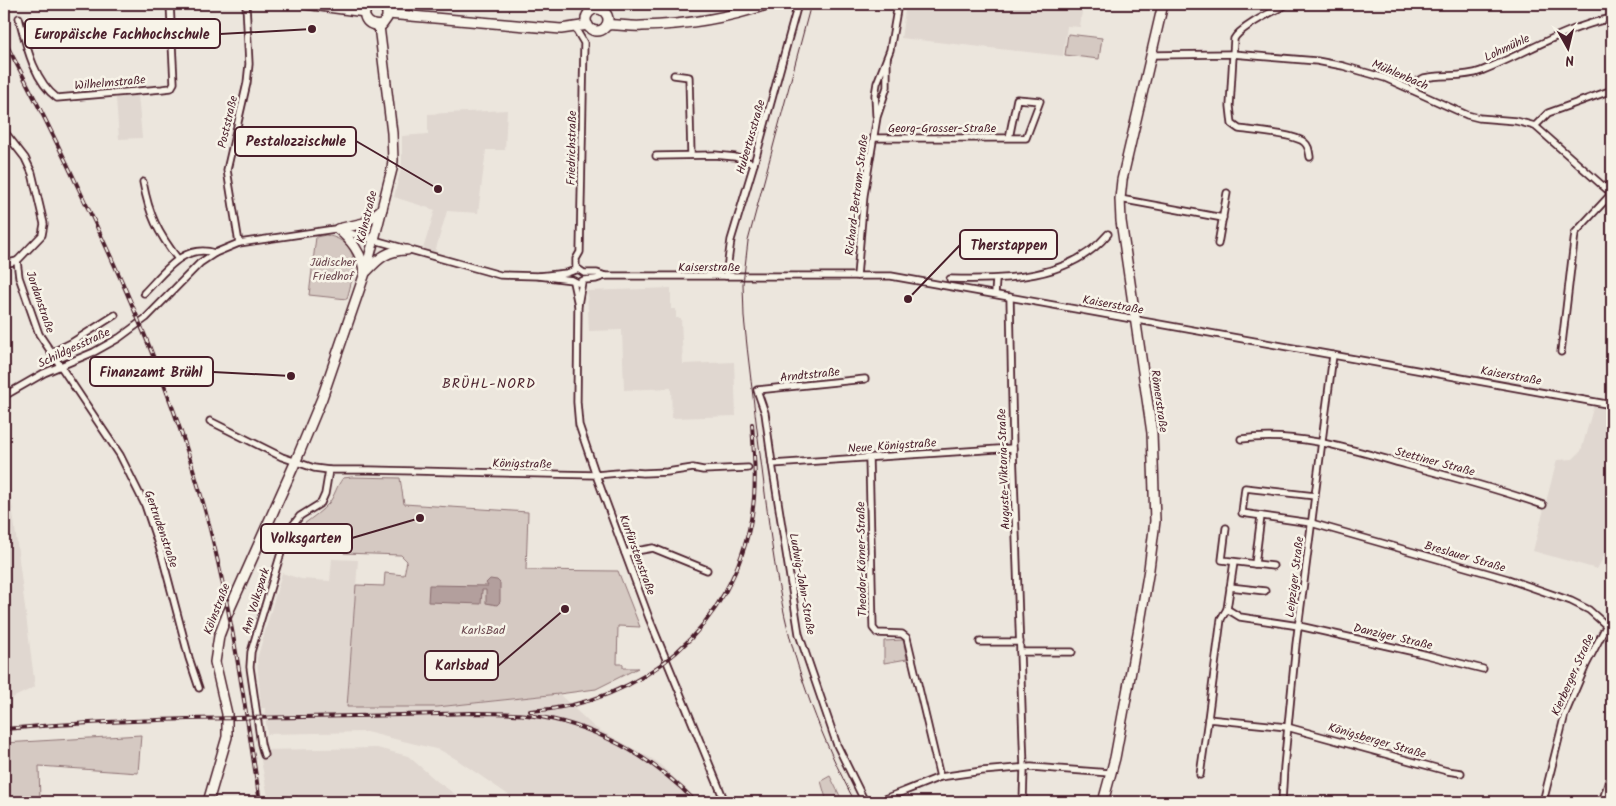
<svg xmlns="http://www.w3.org/2000/svg" width="1616" height="806" viewBox="0 0 1616 806" font-family="Kalam,sans-serif">
	<style>
		.built { fill: #e0d7d0 }
		.green { fill: #d5c9c2; stroke: #907476 }
		.water { fill: #b39f9d; stroke: #896c6f }
		.lines { fill: none; stroke-linecap: round; stroke-linejoin: round }
		.minor-casing { stroke: #4a1f2b; stroke-width: 9 }
		.secondary-casing { stroke: #4a1f2b; stroke-width: 12 }
		.minor { stroke: #f7f3e8; stroke-width: 5.5 }
		.secondary { stroke: #f7f3e8; stroke-width: 9 }
		.tram { stroke: #4a1f2b; stroke-width: 1 }
		.rail-casing { stroke: #4a1f2b; stroke-width: 4 }
		.rail { stroke: #f7f3e8; stroke-width: 2; stroke-dasharray: 5.5; stroke-linecap: butt }
		.labels { text-anchor: middle; dominant-baseline: central; stroke-width: 5; stroke-linejoin: round; paint-order: stroke }
		.street-label { font-size: 12px; fill: #4a1f2b; stroke: #f7f3e8 }
		.park-label { font-size: 12px; fill: #6d4a51; stroke: #f7f3e8 }
		.neighbourhood-label { font-size: 14px; letter-spacing: 1px; fill: #4a1f2b; stroke: #f7f3e8 }
		.leader { fill: none; stroke: #4a1f2b; stroke-width: 2 }
		.callout-dot { fill: #4a1f2b; stroke: #f7f3e8; stroke-width: 2 }
		.callout { fill: #f7f3e8; stroke: #4a1f2b; stroke-width: 2 }
		.callout-label { font-size: 14px; text-anchor: middle; font-weight: bold; fill: #4a1f2b }
	</style>
	<rect width="100%" height="100%" fill="#ece6dd"/>
	<filter id="ink" filterUnits="userSpaceOnUse"><feTurbulence type="fractalNoise" baseFrequency=".02" numOctaves="2"/><feDisplacementMap in="SourceGraphic" scale="10" xChannelSelector="R" yChannelSelector="G"/><feConvolveMatrix kernelMatrix="1 2 1 2 8 2 1 2 1" color-interpolation-filters="sRGB"/></filter>
	<g filter="url(#ink)">
		<g class="built">
			<polygon points="906,4 1083,4 1080,27 1067,26 1063,56 901,38"/>
			<polygon points="138,95 142,138 119,139 116,98"/>
			<polygon points="507,110 505,150 486,150 478,213 447,211 435,252 423,249 435,210 394,197 402,164 402,136 428,134 428,114"/>
			<polygon points="671,288 671,309 676,309 676,318 681,318 683,364 734,362 736,416 672,418 671,388 624,390 622,330 589,331 587,291"/>
			<polygon points="1594,405 1612,410 1612,542 1597,569 1533,551 1557,460 1573,459 1581,451"/>
			<polygon points="4,441 35,687 4,702"/>
			<polygon points="332,559 358,560 347,707 437,707 559,694 594,727 656,761 700,802 519,802 456,759 440,750 366,732 267,734 265,708 261,708 257,659 282,573 301,579 330,581"/>
			<polygon points="377,748 408,756 438,782 466,802 269,802 259,750"/>
		</g>
		<g class="green">
			<polygon points="1068,34 1102,38 1099,59 1065,55"/>
			<path d="M 326,235 C 364,243 354,272 347,299 L 309,295 L 316,237 Z"/>
			<path d="M 352,477 L 400,478 L 404,504 L 528,512 L 526,570 L 618,571 L 640,627 L 618,626 L 617,664 L 623,664 L 623,668 L 638,668 L 596,689 L 559,694 L 437,707 L 347,707 L 356,585 L 384,586 L 385,573 L 404,575 L 407,561 L 401,555 L 344,553 L 338,538 L 304,524 C 313,517 322,511 329,503 C 335,495 336,487 343,478 Z"/>
			<polygon points="903,640 907,659 884,663 884,641"/>
			<polygon points="141,735 138,773 39,766 40,802 4,802 4,743"/>
			<polygon points="830,776 843,802 827,802 821,781"/>
		</g>
		<polygon class="water" points="490,579 497,580 500,583 500,602 497,605 486,603 486,590 482,590 481,604 428,602 429,585 488,586 486,583"/>
		<g class="lines">
			<defs>
				<g id="minor">
					<polyline points="589,4 590,12"/>
					<path d="M 1287,4 C 1274,11 1240,27 1234,39 L 1230,106 L 1232,124 L 1239,129 C 1254,131 1294,134 1304,142 C 1309,146 1309,151 1310,157"/>
					<path d="M 19,18 C 26,45 34,81 57,98 L 162,89 L 171,88 L 174,83 L 170,4"/>
					<polyline points="575,28 584,43 580,252 576,259 576,270"/>
					<polyline points="1152,55 1232,54 1317,61 1343,66 1385,78 1467,115 1479,118 1516,121 1535,126 1612,194"/>
					<polyline points="674,75 689,77 691,155"/>
					<path d="M 1412,90 L 1416,82 L 1424,78 C 1443,74 1463,78 1481,71 C 1527,53 1563,28 1612,18"/>
					<polyline points="876,115 875,95 877,83 890,50 898,4"/>
					<polyline points="1535,126 1548,113 1612,90"/>
					<polyline points="4,131 25,158 32,173 44,224 42,235 17,261 19,277 39,334 120,455 145,505 162,556 189,658 199,688"/>
					<polyline points="874,138 1026,138 1040,101 1017,99 1009,138"/>
					<polyline points="656,156 715,155 735,157 754,164"/>
					<path d="M 143,182 C 149,215 158,233 178,259"/>
					<polyline points="1120,199 1223,218"/>
					<polyline points="239,243 227,170 247,83 249,64 246,4"/>
					<polyline points="1218,244 1227,193"/>
					<polyline points="4,264 17,261"/>
					<polyline points="539,276 572,280 578,283 584,280 596,279 605,276 891,276 1612,405"/>
					<polyline points="726,276 731,240 754,164 798,4"/>
					<polyline points="857,276 864,195 877,117 887,87 887,59"/>
					<path d="M 950,279 C 1004,280 1070,280 1108,234"/>
					<polyline points="573,282 578,305"/>
					<polyline points="582,282 578,305 577,402 579,425 596,475 649,618 725,802"/>
					<path d="M 144,293 C 164,273 183,243 215,253"/>
					<polyline points="995,294 996,280"/>
					<polyline points="1010,297 1013,448 1024,768 1023,802"/>
					<polyline points="1561,352 1575,233 1612,193"/>
					<polyline points="51,353 71,343 115,315"/>
					<polyline points="4,396 44,373 94,352 119,338 146,318 200,263 215,253 239,243 335,229 500,275 539,276 567,273 578,269 584,273 597,273 605,276"/>
					<polyline points="210,421 282,457 314,468 329,470 370,470 596,475 629,472 643,473 667,472 693,468 703,470 748,468"/>
					<path d="M 1241,439 C 1297,431 1354,450 1407,465 C 1453,477 1498,489 1543,505"/>
					<polyline points="869,458 873,628 877,633 902,634 907,638 940,777"/>
					<polyline points="772,464 1013,448"/>
					<polyline points="1315,496 1245,488 1242,513 1311,523 1508,579 1571,601 1589,610 1607,626"/>
					<polyline points="1226,528 1222,560 1255,564 1261,516"/>
					<polyline points="625,553 653,548 707,570"/>
					<polyline points="1255,564 1273,566"/>
					<polyline points="1230,587 1265,591"/>
					<polyline points="1227,609 1234,562"/>
					<polyline points="980,642 1020,642"/>
					<polyline points="1020,652 1072,652"/>
					<polyline points="1208,719 1221,619 1227,609 1240,617 1299,626 1419,653 1483,669"/>
					<polyline points="264,755 261,744 250,667 251,652 287,533 300,516 321,503 325,494 329,470"/>
					<polyline points="1200,775 1208,719 1287,727 1447,771 1461,773"/>
					<polyline points="865,802 837,745 799,634 772,464 765,413 757,390 865,379"/>
					<polyline points="877,802 940,777 982,771 1031,767 1110,773"/>
					<polyline points="1282,802 1284,767 1296,644 1333,355"/>
					<polyline points="1543,802 1565,714 1586,665 1612,615"/>
					<polyline points="1602,802 1609,781"/>
				</g>
				<g id="secondary">
					<polyline points="305,4 365,12"/>
					<path d="M 371,4 C 358,13 367,28 382,25 L 387,18 L 387,11 L 381,4"/>
					<circle cx="597" cy="20" r="11"/>
					<polyline points="388,14 561,29 588,25"/>
					<path d="M 607,25 C 619,24 630,27 642,26 C 685,25 728,18 769,4"/>
					<path d="M 338,229 C 351,240 361,252 364,270"/>
					<polyline points="338,229 364,223 382,209"/>
					<path d="M 367,271 C 379,258 388,250 407,250"/>
					<polyline points="208,802 227,737 227,714 215,662 219,636 227,615 295,463 322,398 365,273 377,228 392,169 393,160 392,133 379,26"/>
					<polyline points="1103,802 1115,758 1140,622 1149,569 1155,521 1152,433 1121,221 1120,199 1122,180 1163,4"/>
				</g>
			</defs>
			<use href="#minor" class="minor-casing"/>
			<use href="#secondary" class="secondary-casing"/>
			<use href="#minor" class="minor"/>
			<use href="#secondary" class="secondary"/>
			<path class="tram" d="M 811,4 L 748,241 L 743,284 L 744,317 C 748,360 754,403 759,446 C 766,498 771,551 782,603 C 796,672 822,740 855,802"/>
			<defs>
				<g id="rail">
					<path d="M 4,40 C 33,94 60,148 86,204 C 132,299 173,397 202,499 C 230,598 244,700 260,802"/>
					<path d="M 530,711 C 642,705 734,626 752,514 C 757,484 754,454 752,424"/>
					<path d="M 4,729 C 159,715 315,719 470,713 C 489,713 508,713 527,715 C 593,723 651,756 696,802"/>
					<polyline points="296,798 298,802"/>
				</g>
			</defs>
			<use href="#rail" class="rail-casing"/>
			<use href="#rail" class="rail"/>
		</g>
	</g>
	<g class="labels">
		<g class="street-label">
			<text transform="translate(1507 48) rotate(-25)">Lohmühle</text>
			<text transform="translate(1400 75) rotate(23)">Mühlenbach</text>
			<text transform="translate(110 83) rotate(-5)">Wilhelmstraße</text>
			<text transform="translate(228 122) rotate(-77)">Poststraße</text>
			<text x="942" y="128">Georg-Grosser-Straße</text>
			<text transform="translate(751 137) rotate(-74)">Hubertusstraße</text>
			<text transform="translate(572 148) rotate(-89)">Friedrichstraße</text>
			<text transform="translate(857 195) rotate(-83)">Richard-Bertram-Straße</text>
			<text transform="translate(367 217) rotate(-76)">Kölnstraße</text>
			<text x="709" y="267">Kaiserstraße</text>
			<text transform="translate(40 302) rotate(71)">Jordanstraße</text>
			<text transform="translate(1113 305) rotate(10)">Kaiserstraße</text>
			<text transform="translate(74 348) rotate(-25)">Schildgesstraße</text>
			<text transform="translate(810 375) rotate(-6)">Arndtstraße</text>
			<text transform="translate(1511 376) rotate(10)">Kaiserstraße</text>
			<text transform="translate(1159 401) rotate(82)">Römerstraße</text>
			<text transform="translate(892 446) rotate(-4)">Neue Königstraße</text>
			<text transform="translate(1435 462) rotate(15)">Stettiner Straße</text>
			<text transform="translate(522 464) rotate(1)">Königstraße</text>
			<text transform="translate(1004 469) rotate(-92)">Auguste-Viktoria-Straße</text>
			<text transform="translate(161 529) rotate(71)">Gertrudenstraße</text>
			<text transform="translate(637 555) rotate(70)">Kurfürstenstraße</text>
			<text transform="translate(1465 557) rotate(16)">Breslauer Straße</text>
			<text transform="translate(862 559) rotate(-91)">Theodor-Körner-Straße</text>
			<text transform="translate(1295 577) rotate(-83)">Leipziger Straße</text>
			<text transform="translate(802 584) rotate(80)">Ludwig-Jahn-Straße</text>
			<text transform="translate(256 601) rotate(-73)">Am Volkspark</text>
			<text transform="translate(217 609) rotate(-69)">Kölnstraße</text>
			<text transform="translate(1393 637) rotate(13)">Danziger Straße</text>
			<text transform="translate(1573 675) rotate(-66)">Kierberger Straße</text>
			<text transform="translate(1377 741) rotate(16)">Königsberger Straße</text>
		</g>
		<g class="park-label">
			<text x="333" y="262">Jüdischer<tspan x="333" dy="14">Friedhof</tspan></text>
			<text x="483" y="630">KarlsBad</text>
		</g>
		<g class="neighbourhood-label">
			<text x="489" y="384">BRÜHL-NORD</text>
		</g>
	</g>
	<path class="leader" d="M312 29L220 34M438 189L356 141M908 299L960 245M291 376L213 372M420 518L352 538M565 609L498 666"/>
	<g class="callout-dot">
		<circle cx="312" cy="29" r="5"/>
		<circle cx="438" cy="189" r="5"/>
		<circle cx="908" cy="299" r="5"/>
		<circle cx="291" cy="376" r="5"/>
		<circle cx="420" cy="518" r="5"/>
		<circle cx="565" cy="609" r="5"/>
	</g>
	<g class="callout">
		<rect x="25" y="19" width="195" height="29" rx="5"/>
		<rect x="235" y="127" width="121" height="29" rx="5"/>
		<rect x="960" y="230" width="97" height="29" rx="5"/>
		<rect x="90" y="357" width="123" height="29" rx="5"/>
		<rect x="261" y="524" width="91" height="29" rx="5"/>
		<rect x="425" y="651" width="73" height="29" rx="5"/>
	</g>
	<g class="callout-label">
		<text x="122" y="39">Europäische Fachhochschule</text>
		<text x="296" y="146">Pestalozzischule</text>
		<text x="1009" y="250">Therstappen</text>
		<text x="151" y="377">Finanzamt Brühl</text>
		<text x="306" y="543">Volksgarten</text>
		<text x="462" y="670">Karlsbad</text>
	</g>
	<rect width="1616" height="806" fill="none" stroke="#f7f3e8" stroke-width="20"/>
	<rect x="10" y="10" width="1596" height="786" fill="none" stroke="#4a1f2b" stroke-width="2" filter="url(#ink)"/>
	<g transform="translate(1568 48) rotate(172)" stroke="#f7f3e8" stroke-width="4" paint-order="stroke">
	<path d="M0-4L9 19L0 12L-9 19Z" fill="#4a1f2b"/>
	<text y="-8" font-size="14" font-weight="bold" text-anchor="middle" fill="#4a1f2b">N</text>
	</g>
</svg>
